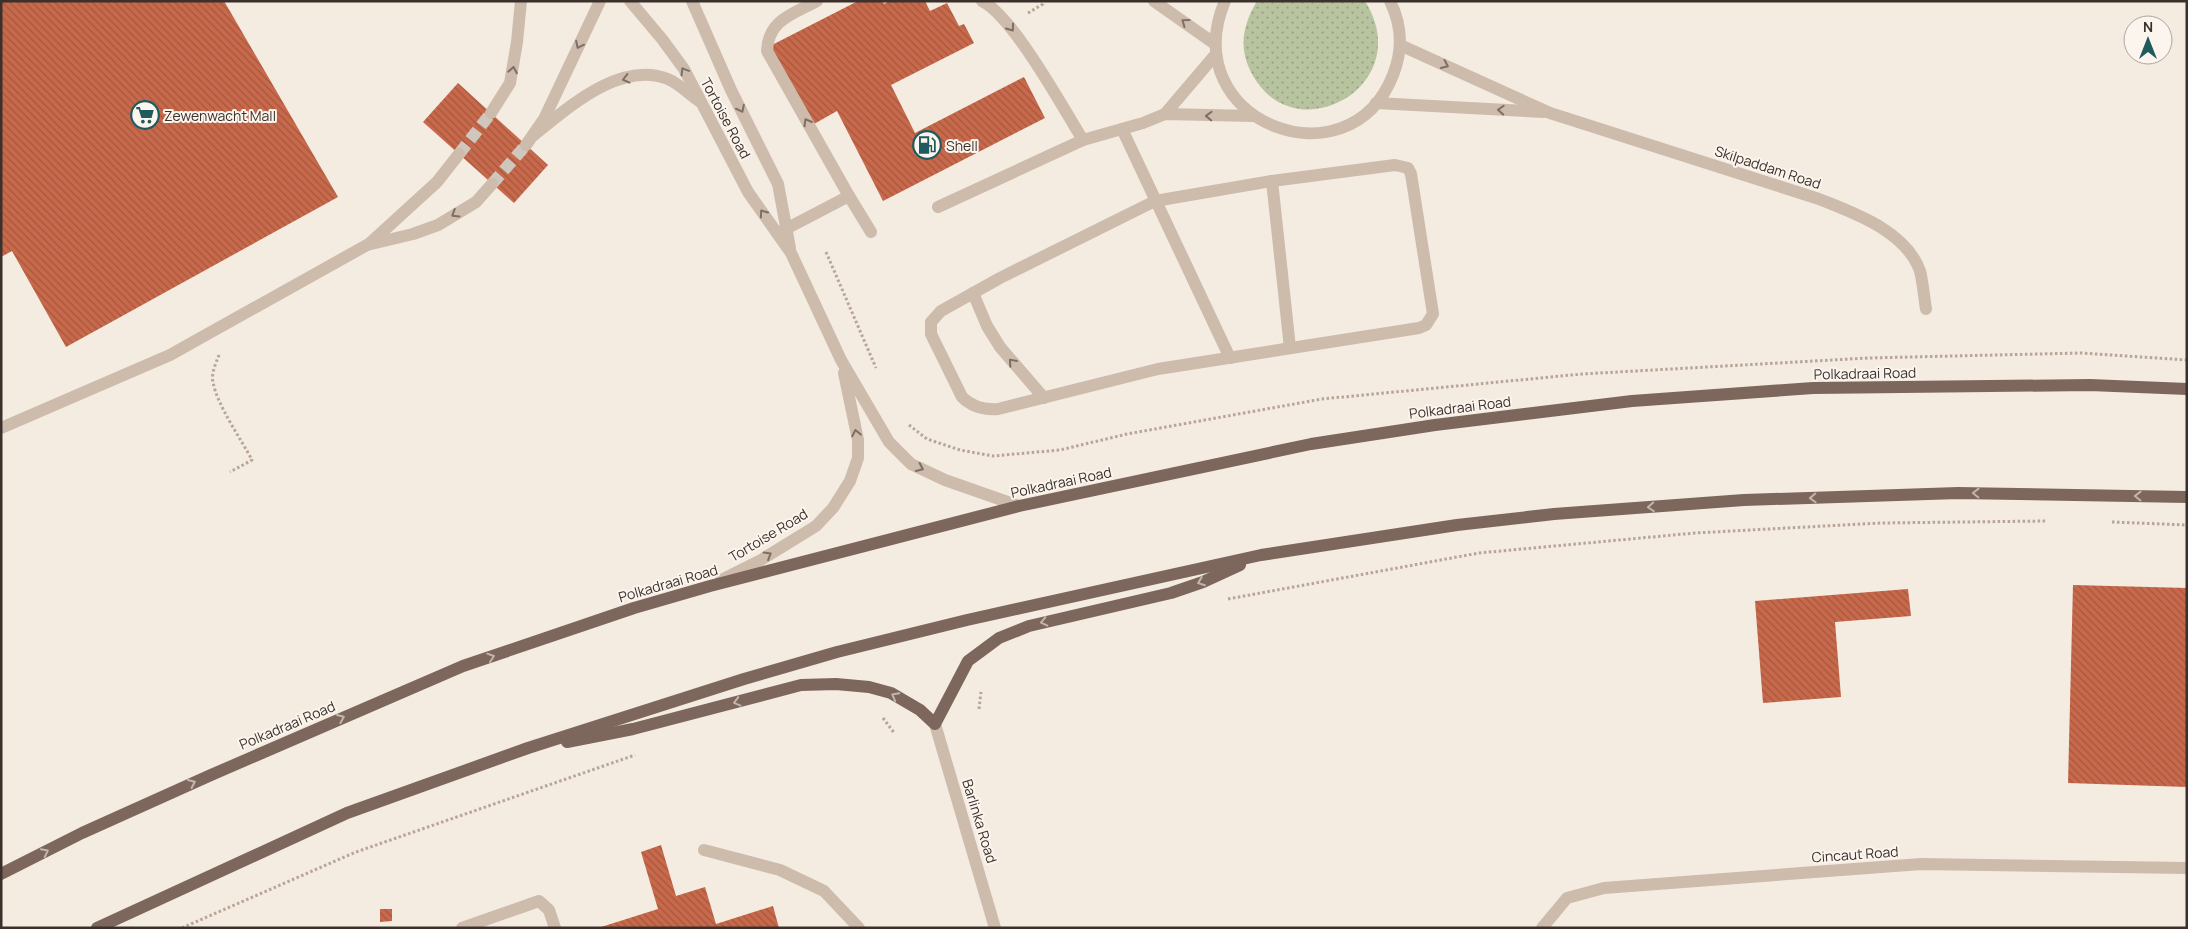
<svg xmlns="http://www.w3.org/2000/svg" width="2188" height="929" viewBox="0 0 2188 929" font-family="Manrope,sans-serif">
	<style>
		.grass { fill: url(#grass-dots) }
		.building { fill: url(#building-back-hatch) }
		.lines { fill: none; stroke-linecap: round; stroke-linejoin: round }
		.minor-tunnel { stroke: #cfc6bd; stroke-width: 12; stroke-dasharray: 12 6; stroke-linecap: butt }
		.path { stroke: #b9a596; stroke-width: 3; stroke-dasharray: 2.5 2.5; stroke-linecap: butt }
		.minor { stroke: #cdbbac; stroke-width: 12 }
		.major { stroke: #7d675c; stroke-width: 12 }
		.oneway { stroke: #7d6f65 }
		.oneway2 { stroke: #c2b5ac }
		.labels { text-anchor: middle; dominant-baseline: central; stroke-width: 4; stroke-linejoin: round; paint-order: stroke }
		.poi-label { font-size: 14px; fill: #3b302b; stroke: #fbf5ee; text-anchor: start }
		.street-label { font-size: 14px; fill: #3b302b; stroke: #fbf5ee }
	</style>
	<defs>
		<pattern id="grass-dots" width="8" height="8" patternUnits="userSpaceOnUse" patternTransform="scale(1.25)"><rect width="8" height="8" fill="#b8c4a0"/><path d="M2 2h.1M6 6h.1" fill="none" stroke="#97a083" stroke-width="1.8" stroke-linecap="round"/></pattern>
		<pattern id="building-back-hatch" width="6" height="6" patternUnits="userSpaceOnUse" patternTransform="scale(1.25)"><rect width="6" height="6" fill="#c8694b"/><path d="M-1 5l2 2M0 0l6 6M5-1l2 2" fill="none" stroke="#a4573f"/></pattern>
	</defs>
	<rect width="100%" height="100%" fill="#f4ebe1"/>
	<path class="grass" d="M 1257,1 L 1365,1 C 1419,87 1291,156 1250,70 C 1238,46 1244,23 1257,1 Z"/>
	<g class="building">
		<polygon points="1,1 224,1 338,197 66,347 12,251 1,257"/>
		<polygon points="858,1 883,1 884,4 889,1 925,1 930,11 947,3 959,26 964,24 974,43 891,85 915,133 1024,77 1045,118 883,201 837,111 814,124 770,46"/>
		<polygon points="458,83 548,165 514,203 423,122"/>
		<polygon points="2073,585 2187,588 2187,787 2068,783"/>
		<polygon points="1908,589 1911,616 1835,622 1841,697 1763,703 1755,601"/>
		<polygon points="661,845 676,896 705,887 716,924 773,906 779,928 598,928 658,909 641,852"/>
		<polygon points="380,909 392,909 392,921 380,922"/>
	</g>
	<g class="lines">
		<g class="minor-tunnel">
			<polyline points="459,154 491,113"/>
			<polyline points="492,184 526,145"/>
		</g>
		<g class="path">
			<polyline points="1028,13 1043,4 1044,1"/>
			<polyline points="826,252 876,368"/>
			<path d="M 219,355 C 216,363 211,373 213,382 C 217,405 241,439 252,460 L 230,472"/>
			<polyline points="909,425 927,439 960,450 993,456 1060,450 1127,434 1322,399 1582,374 1868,358 2081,353 2187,360"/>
			<polyline points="2112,522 2187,525"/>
			<polyline points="1228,599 1479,553 1695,533 1880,523 2046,521"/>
			<polyline points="979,709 981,692"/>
			<polyline points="883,718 895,734"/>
			<polyline points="182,928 356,852 635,755"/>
		</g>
		<g class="minor">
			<polyline points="630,1 662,39 684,69 748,192 791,253 841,360 889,442 911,464 945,480 1019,506"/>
			<polyline points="692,1 731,90 778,184 790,248"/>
			<path d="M 817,1 C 793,14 768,20 767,51 L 849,196"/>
			<path d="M 982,1 C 1013,16 1063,108 1083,140"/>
			<polyline points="1154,1 1215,44"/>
			<path d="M 1225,1 C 1174,122 1349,188 1393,75 C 1403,50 1402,25 1390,1"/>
			<path d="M 1400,45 L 1550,113 L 1819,199 C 1854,213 1906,231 1920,271 C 1923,283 1924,297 1926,309"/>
			<polyline points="1376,103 1543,112"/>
			<polyline points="491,113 510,83 517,42 521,1"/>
			<polyline points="1165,114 1216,54"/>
			<polyline points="1122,129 1230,358"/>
			<path d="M 534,135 C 568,108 620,60 668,79 C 678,83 690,95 699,101"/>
			<polyline points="526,145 544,119 600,1"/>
			<path d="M 1395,165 L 1408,168 L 1411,174 L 1433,314 L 1426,325 L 1419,328 L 1158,369 L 998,409 C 984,410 972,407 962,397 L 931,334 L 931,322 L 941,311 L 1000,278 L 1155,201 L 1272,181 Z"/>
			<polyline points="1272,181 1290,348"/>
			<polyline points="938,207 1083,140 1143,123 1165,114 1253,116"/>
			<polyline points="780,232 849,196 871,232"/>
			<polyline points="369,244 437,182 459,154"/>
			<polyline points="973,293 987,326 1000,347 1044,398"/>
			<polyline points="1,428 170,355 367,245 413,234 438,225 476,202 492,184"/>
			<polyline points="721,580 761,560 816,526 833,508 850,481 858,458 858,440 844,373"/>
			<polyline points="935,724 995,928"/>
			<polyline points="704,850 780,870 824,891 859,928"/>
			<polyline points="462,928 539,901 549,910 555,928"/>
			<polyline points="1542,928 1567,898 1604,888 1921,864 2187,868"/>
		</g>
		<g class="major">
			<polyline points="567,742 633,729 801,685 836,684 869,687 891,693 920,710 935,724 968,661 999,638 1029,626 1171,593 1203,582 1240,565"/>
			<polyline points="1,874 82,833 211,775 463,666 634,608 710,586 1019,506 1311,444 1435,425 1632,401 1813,388 2090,385 2187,389"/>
			<polyline points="97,928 347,813 528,748 744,679 837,652 967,620 1261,555 1457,525 1554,514 1744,500 1958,493 2187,497"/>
		</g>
	</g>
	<defs><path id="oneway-chevron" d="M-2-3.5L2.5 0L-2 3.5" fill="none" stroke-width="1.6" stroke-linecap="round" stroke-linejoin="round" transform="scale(1.25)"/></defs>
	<g class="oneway">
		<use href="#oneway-chevron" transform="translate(1185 22) rotate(-144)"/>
		<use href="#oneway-chevron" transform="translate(1011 28) rotate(54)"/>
		<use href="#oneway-chevron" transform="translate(579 45) rotate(116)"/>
		<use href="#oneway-chevron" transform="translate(1445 65) rotate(24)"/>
		<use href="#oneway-chevron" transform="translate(513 70) rotate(-80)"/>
		<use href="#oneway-chevron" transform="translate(684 71) rotate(-121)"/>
		<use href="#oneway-chevron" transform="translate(626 79) rotate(166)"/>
		<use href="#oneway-chevron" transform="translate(741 109) rotate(64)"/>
		<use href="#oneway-chevron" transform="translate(1501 110) rotate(-177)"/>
		<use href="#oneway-chevron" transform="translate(1209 116) rotate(-178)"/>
		<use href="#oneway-chevron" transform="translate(807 122) rotate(-120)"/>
		<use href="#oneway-chevron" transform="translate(763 213) rotate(-125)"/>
		<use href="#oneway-chevron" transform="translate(455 214) rotate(148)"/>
		<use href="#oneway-chevron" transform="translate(1012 362) rotate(-131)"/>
		<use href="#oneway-chevron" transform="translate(856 433) rotate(-101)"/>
		<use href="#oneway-chevron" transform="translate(920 468) rotate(25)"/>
		<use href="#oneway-chevron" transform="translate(768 555) rotate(-31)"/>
	</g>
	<g class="oneway2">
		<use href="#oneway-chevron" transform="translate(1976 493) rotate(-179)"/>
		<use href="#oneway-chevron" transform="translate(2138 496) rotate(-179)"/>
		<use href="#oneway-chevron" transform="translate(1813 498) rotate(178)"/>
		<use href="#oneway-chevron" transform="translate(1651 507) rotate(176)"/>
		<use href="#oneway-chevron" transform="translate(1201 582) rotate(159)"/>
		<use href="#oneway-chevron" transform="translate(1044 622) rotate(167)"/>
		<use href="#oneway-chevron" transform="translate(491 657) rotate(-19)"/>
		<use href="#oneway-chevron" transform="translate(895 696) rotate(-152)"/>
		<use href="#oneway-chevron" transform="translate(737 702) rotate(165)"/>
		<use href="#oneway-chevron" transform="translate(341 718) rotate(-23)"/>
		<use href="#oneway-chevron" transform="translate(192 783) rotate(-25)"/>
		<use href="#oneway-chevron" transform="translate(45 852) rotate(-27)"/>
	</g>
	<defs>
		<symbol id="supermarket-ring" viewBox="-11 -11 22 22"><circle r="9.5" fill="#fbf5ee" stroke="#1f5a5e" stroke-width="1.5"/><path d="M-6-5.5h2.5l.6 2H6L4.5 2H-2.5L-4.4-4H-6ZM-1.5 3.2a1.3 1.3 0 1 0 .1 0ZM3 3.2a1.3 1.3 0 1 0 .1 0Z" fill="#1f5a5e"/></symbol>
		<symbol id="fuel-ring" viewBox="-11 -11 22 22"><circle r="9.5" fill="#fbf5ee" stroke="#1f5a5e" stroke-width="1.5"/><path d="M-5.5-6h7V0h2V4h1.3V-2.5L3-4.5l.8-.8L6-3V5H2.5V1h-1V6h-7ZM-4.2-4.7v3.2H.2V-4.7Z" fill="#1f5a5e"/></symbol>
	</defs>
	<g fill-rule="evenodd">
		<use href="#supermarket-ring" x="129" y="99" width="32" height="32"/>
		<use href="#fuel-ring" x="911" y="129" width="32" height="32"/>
	</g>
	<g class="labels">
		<g class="poi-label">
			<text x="164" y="115">Zewenwacht Mall</text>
			<text x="946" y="145">Shell</text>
		</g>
		<g class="street-label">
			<text transform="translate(726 118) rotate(62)">Tortoise Road</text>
			<text transform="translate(1768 167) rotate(18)">Skilpaddam Road</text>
			<text transform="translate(1865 373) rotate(-1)">Polkadraai Road</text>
			<text transform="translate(1460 407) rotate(-7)">Polkadraai Road</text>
			<text transform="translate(1061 482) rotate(-12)">Polkadraai Road</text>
			<text transform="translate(768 535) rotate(-31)">Tortoise Road</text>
			<text transform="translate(668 583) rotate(-16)">Polkadraai Road</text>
			<text transform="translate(287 725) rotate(-23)">Polkadraai Road</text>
			<text transform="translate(980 821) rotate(73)">Barlinka Road</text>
			<text transform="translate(1855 854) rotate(-4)">Cincaut Road</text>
		</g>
	</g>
	<rect width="2188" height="929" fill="none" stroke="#3b302b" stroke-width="5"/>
	<g transform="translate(2148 40)"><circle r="24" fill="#fbf5ee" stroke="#aea6a0"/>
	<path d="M0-4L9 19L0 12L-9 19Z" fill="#1f5a5e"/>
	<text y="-8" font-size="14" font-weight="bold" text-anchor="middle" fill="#3b302b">N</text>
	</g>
</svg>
